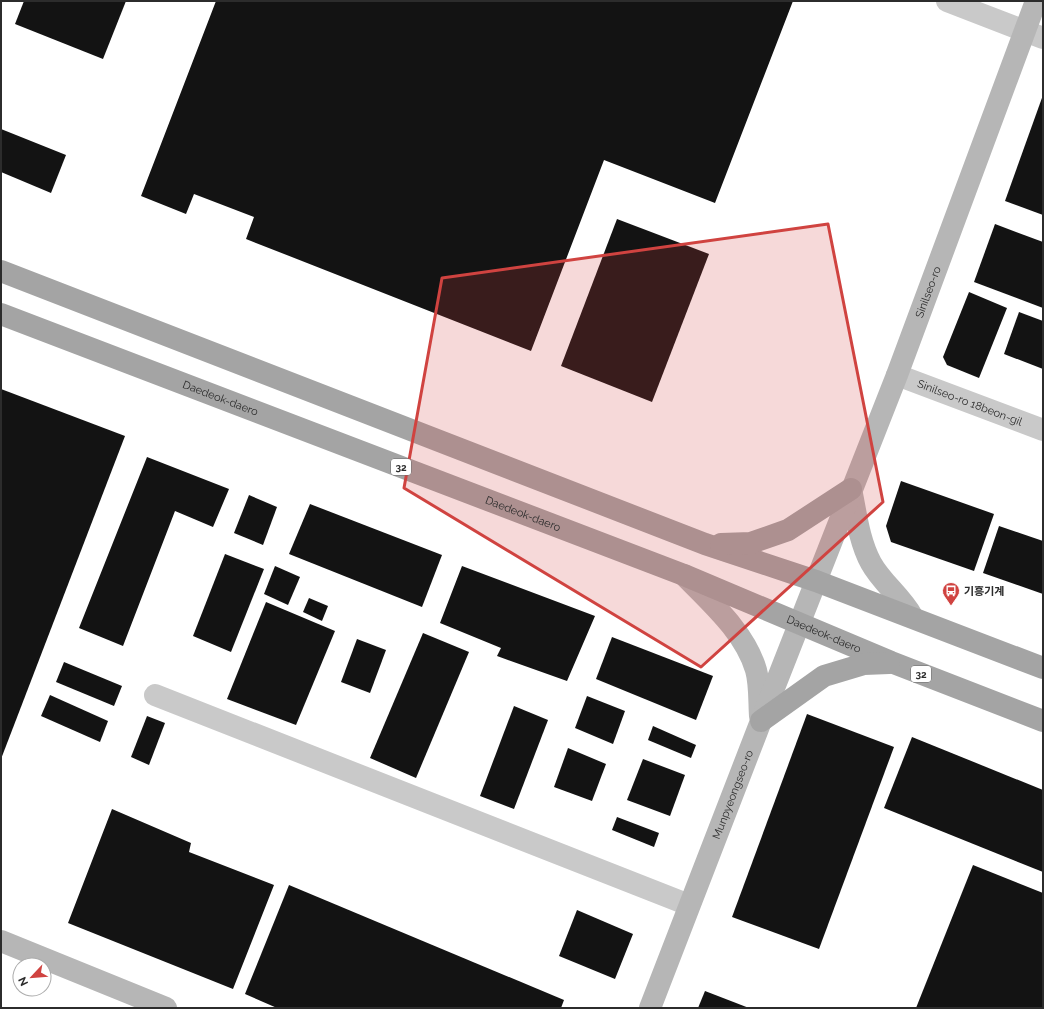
<svg xmlns="http://www.w3.org/2000/svg" width="1044" height="1009" viewBox="0 0 1044 1009" font-family="Raleway,'Noto Sans KR',sans-serif">
	<style>
		.building { fill: #131313 }
		.lines { fill: none; stroke-linecap: round; stroke-linejoin: round }
		.street { stroke: #c9c9c9; stroke-width: 22 }
		.secondary { stroke: #b6b6b6; stroke-width: 22 }
		.primary { stroke: #a4a4a4; stroke-width: 22 }
		.marked { fill: #d04340; fill-opacity: 0.2; stroke: #d04340; stroke-width: 3; stroke-linejoin: round }
		.labels { text-anchor: middle; dominant-baseline: central; stroke-width: 4; stroke-linejoin: round; paint-order: stroke }
		.shield { fill: #fff; stroke: #6b6b6b; stroke-width: 1 }
		.shield-label { font-size: 10px; font-weight: bold; fill: #2c2c2c }
		.street-label { font-size: 11px; fill: #2c2c2c; stroke: #fff }
		.poi-label { font-size: 11px; font-weight: bold; fill: #2c2c2c; stroke: #fff; text-anchor: start }
	</style>
	<rect width="100%" height="100%" fill="#fff"/>
	<g class="building">
		<polygon points="24,1 126,1 103,59 15,24"/>
		<polygon points="216,1 793,1 715,203 604,160 531,351 246,239 254,217 194,194 186,214 141,196"/>
		<polygon points="1043,95 1043,215 1005,201"/>
		<polygon points="1,129 66,155 51,193 1,172"/>
		<polygon points="617,219 709,254 652,402 561,366"/>
		<polygon points="995,224 1043,242 1043,308 974,282"/>
		<polygon points="969,292 1007,308 979,378 947,365 943,357"/>
		<polygon points="1019,312 1043,321 1043,369 1004,354"/>
		<polygon points="1,389 125,436 1,759"/>
		<polygon points="147,457 229,489 213,527 175,511 123,646 79,628"/>
		<polygon points="901,481 994,514 974,571 891,542 886,526"/>
		<polygon points="249,495 277,507 263,545 234,533"/>
		<polygon points="310,504 442,555 422,607 289,554"/>
		<polygon points="999,526 1043,541 1043,594 983,573"/>
		<polygon points="225,554 264,569 231,652 193,636"/>
		<polygon points="275,566 300,577 288,605 264,594"/>
		<polygon points="462,566 595,616 567,681 497,656 501,648 440,623"/>
		<polygon points="309,598 328,606 322,621 303,612"/>
		<polygon points="266,602 335,631 296,725 227,699"/>
		<polygon points="423,633 469,652 416,778 370,758"/>
		<polygon points="612,637 713,676 696,720 596,679"/>
		<polygon points="357,639 386,650 370,693 341,682"/>
		<polygon points="64,662 122,686 114,706 56,682"/>
		<polygon points="50,695 108,721 100,742 41,716"/>
		<polygon points="587,696 625,711 613,744 575,728"/>
		<polygon points="514,706 548,720 514,809 480,796"/>
		<polygon points="807,714 894,747 819,949 732,917"/>
		<polygon points="147,716 165,723 149,765 131,757"/>
		<polygon points="653,726 696,745 691,758 648,740"/>
		<polygon points="912,737 1043,790 1043,872 884,808"/>
		<polygon points="568,748 606,764 592,801 554,787"/>
		<polygon points="643,759 685,775 670,816 627,800"/>
		<polygon points="112,809 191,843 189,852 274,885 233,989 68,923"/>
		<polygon points="617,817 659,833 654,847 612,830"/>
		<polygon points="973,865 1043,893 1043,1008 916,1008"/>
		<polygon points="289,885 564,1000 561,1008 277,1008 245,994"/>
		<polygon points="577,910 633,934 615,979 559,956"/>
		<polygon points="705,991 749,1008 698,1008"/>
	</g>
	<g class="lines">
		<g class="street">
			<polyline points="947,1 1043,38"/>
			<path id="s1" d="M 897,375 L 1043,430"/>
			<polyline points="155,695 689,905"/>
		</g>
		<g class="secondary">
			<path d="M 851,489 C 856,513 859,541 871,563 C 882,583 901,596 912,616"/>
			<path d="M 684,575 C 711,603 745,632 756,670 C 760,684 759,702 760,716"/>
			<polyline points="1,941 166,1008"/>
			<path id="s2" d="M 650,1008 L 761,721 L 897,375 L 1036,1"/>
		</g>
		<g class="primary">
			<polyline points="1,271 705,544 816,581 1043,668"/>
			<path id="s3" d="M 1,314 L 684,575 L 891,662 L 1043,721"/>
			<polyline points="721,544 751,543 788,530 851,489"/>
			<polyline points="761,721 824,676 864,664 889,663"/>
		</g>
	</g>
	<path class="marked" d="M 828,224 L 883,502 L 701,667 L 404,488 L 442,278 Z"/>
	<defs>
		<symbol id="bus-pin" viewBox="-11 -11 22 30"><path d="M0 17L-7.5 6A9.5 9.5 0 1 1 7.5 6Z" fill="#d04340" stroke="#fff"/><path d="M-5-6H5V4H4V6H2V4H-2V6H-4V4H-5ZM-3.5-4V0h7V-4ZM-3.5 1.2v1.5H-2V1.2ZM2 1.2v1.5H3.5V1.2Z" fill="#fff"/></symbol>
	</defs>
	<g fill-rule="evenodd">
		<use href="#bus-pin" x="941" y="581" width="20" height="27"/>
	</g>
	<g class="labels">
		<g class="shield">
			<rect x="391" y="459" width="20" height="16" rx="3"/>
			<rect x="911" y="666" width="20" height="16" rx="3"/>
		</g>
		<g class="shield-label">
			<text x="401" y="467">32</text>
			<text x="921" y="674">32</text>
		</g>
		<g class="street-label">
			<text stroke="none"><textPath href="#s2" startOffset="768">Sinilseo-ro</textPath></text>
			<text stroke="none"><textPath href="#s3" startOffset="235">Daedeok-daero</textPath></text>
			<text stroke="none"><textPath href="#s1" startOffset="78">Sinilseo-ro 18beon-gil</textPath></text>
			<text stroke="none"><textPath href="#s3" startOffset="559">Daedeok-daero</textPath></text>
			<text stroke="none"><textPath href="#s3" startOffset="883">Daedeok-daero</textPath></text>
			<text stroke="none"><textPath href="#s2" startOffset="229">Munpyeongseo-ro</textPath></text>
		</g>
		<g class="poi-label">
			<text x="964" y="591">기흥기계</text>
		</g>
	</g>
	<rect width="1044" height="1009" fill="none" stroke="#2c2c2c" stroke-width="4"/>
	<g transform="translate(32 977) rotate(244)"><circle r="19" fill="#ffffff" stroke="#ababab"/>
	<path d="M0-3L7 15L0 10L-7 15Z" fill="#d04340"/>
	<text y="-6" font-size="11" font-weight="bold" text-anchor="middle" fill="#2c2c2c">N</text>
	</g>
</svg>
